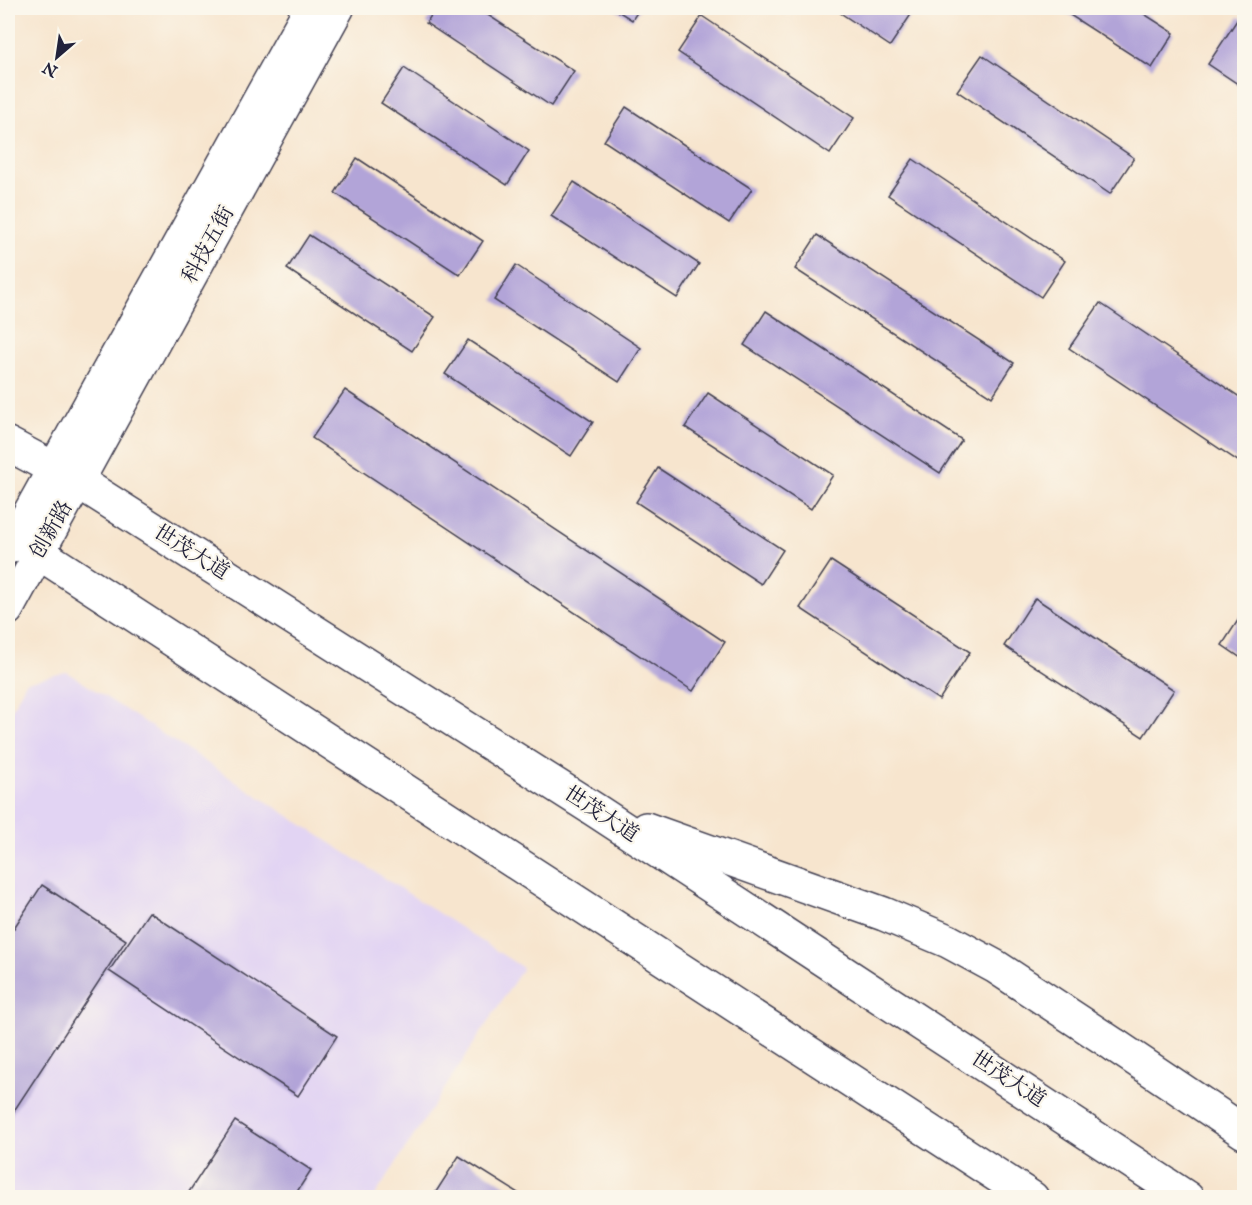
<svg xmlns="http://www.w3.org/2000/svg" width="1252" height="1205" viewBox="0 0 1252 1205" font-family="'IM FELL English','Noto Serif SC',serif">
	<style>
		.built { fill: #e2d4f3 }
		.building { fill: #b2a4d8 }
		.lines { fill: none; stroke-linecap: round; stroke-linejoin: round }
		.tertiary-casing { stroke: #423f51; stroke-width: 33 }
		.primary-casing { stroke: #423f51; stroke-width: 36 }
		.motorway-casing { stroke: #423f51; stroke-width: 36 }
		.tertiary { stroke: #fff; stroke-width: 30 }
		.primary { stroke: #fff; stroke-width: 33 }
		.motorway { stroke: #fff; stroke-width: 33 }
		.labels { text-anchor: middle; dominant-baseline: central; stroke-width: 4.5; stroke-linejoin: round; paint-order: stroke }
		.street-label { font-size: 21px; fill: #22223b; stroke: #fbf7ec }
	</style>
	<rect width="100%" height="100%" fill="#fbf7ec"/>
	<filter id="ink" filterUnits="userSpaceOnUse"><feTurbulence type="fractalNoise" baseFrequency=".0167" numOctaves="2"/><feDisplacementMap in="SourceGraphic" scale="12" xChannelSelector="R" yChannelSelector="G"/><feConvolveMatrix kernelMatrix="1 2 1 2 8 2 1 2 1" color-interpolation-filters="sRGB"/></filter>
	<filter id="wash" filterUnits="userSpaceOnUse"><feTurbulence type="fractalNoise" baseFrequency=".008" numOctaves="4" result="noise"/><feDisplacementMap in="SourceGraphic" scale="24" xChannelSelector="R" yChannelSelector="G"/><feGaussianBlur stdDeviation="1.35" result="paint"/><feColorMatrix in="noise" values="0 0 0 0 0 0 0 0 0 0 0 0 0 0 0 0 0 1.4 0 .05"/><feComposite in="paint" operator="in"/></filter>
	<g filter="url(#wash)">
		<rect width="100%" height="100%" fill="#f7e5ce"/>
		<polygon class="built" points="67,672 523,968 374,1197 8,1198 8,717 26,682"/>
		<g id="blocks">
			<g class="building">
				<polygon points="436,8 477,8 574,71 551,106 426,23"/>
				<polygon points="613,8 640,8 632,20"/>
				<polygon points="833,8 911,8 914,10 890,46"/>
				<polygon points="1059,8 1135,8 1174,33 1152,68"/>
				<polygon points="702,16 854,118 830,154 678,52"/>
				<polygon points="1239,17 1244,20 1244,88 1208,64"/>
				<polygon points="982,55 1134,158 1110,194 957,91"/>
				<polygon points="404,68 529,151 507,185 381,103"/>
				<polygon points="626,107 752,189 729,223 604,141"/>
				<polygon points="357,158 483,241 460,275 335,193"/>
				<polygon points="913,159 1065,261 1041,297 888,195"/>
				<polygon points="574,182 699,264 677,298 551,216"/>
				<polygon points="309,235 435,317 412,351 287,269"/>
				<polygon points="817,235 1014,363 992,397 795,269"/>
				<polygon points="516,265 641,348 619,382 494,300"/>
				<polygon points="1100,303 1244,400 1244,465 1069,348"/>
				<polygon points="766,311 962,440 940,473 744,345"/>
				<polygon points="468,340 593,422 571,456 445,374"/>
				<polygon points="345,390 725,642 693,691 312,438"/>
				<polygon points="708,393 833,475 811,509 685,427"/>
				<polygon points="658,468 783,550 761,584 636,502"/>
				<polygon points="831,561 970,652 939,700 800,608"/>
				<polygon points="1035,598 1174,690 1143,737 1004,646"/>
				<polygon points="1244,611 1244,660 1222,645"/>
				<polygon points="42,885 126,940 8,1120 8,937"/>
				<polygon points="149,912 337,1036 298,1096 109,971"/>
				<polygon points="235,1121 311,1170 293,1198 185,1198"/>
				<polygon points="459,1156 526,1198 432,1198"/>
			</g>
		</g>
	</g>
	<g filter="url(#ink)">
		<use href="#blocks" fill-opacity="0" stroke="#423f51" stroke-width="1.5"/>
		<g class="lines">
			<defs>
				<g id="tertiary">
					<polyline points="8,549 309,8"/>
					<polyline points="8,610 339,8"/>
				</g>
				<g id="primary">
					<polyline points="8,444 79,482 595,810 1187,1198"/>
					<polyline points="8,537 39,553 1032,1198"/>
					<polyline points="646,829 884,914 948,941 996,967 1116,1046"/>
				</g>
				<polyline id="motorway" points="1116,1046 1244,1132"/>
			</defs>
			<use href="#tertiary" class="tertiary-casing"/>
			<use href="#primary" class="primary-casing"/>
			<use href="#motorway" class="motorway-casing"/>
			<use href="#tertiary" class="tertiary"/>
			<use href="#primary" class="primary"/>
			<use href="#motorway" class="motorway"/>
		</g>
	</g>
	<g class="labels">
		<g class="street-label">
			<text transform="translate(209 245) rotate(-61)">科技五街</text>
			<text transform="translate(52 530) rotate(-60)">创新路</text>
			<text transform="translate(191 553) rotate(32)">世茂大道</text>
			<text transform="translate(601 815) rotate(33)">世茂大道</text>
			<text transform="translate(1008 1080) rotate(33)">世茂大道</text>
		</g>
	</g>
	<rect width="1252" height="1205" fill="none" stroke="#fbf7ec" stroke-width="30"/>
	<g transform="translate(57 57) rotate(209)" stroke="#fbf7ec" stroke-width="4.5" paint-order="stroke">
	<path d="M0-4.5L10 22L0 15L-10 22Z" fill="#22223b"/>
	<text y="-9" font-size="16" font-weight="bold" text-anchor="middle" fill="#22223b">N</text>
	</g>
</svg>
